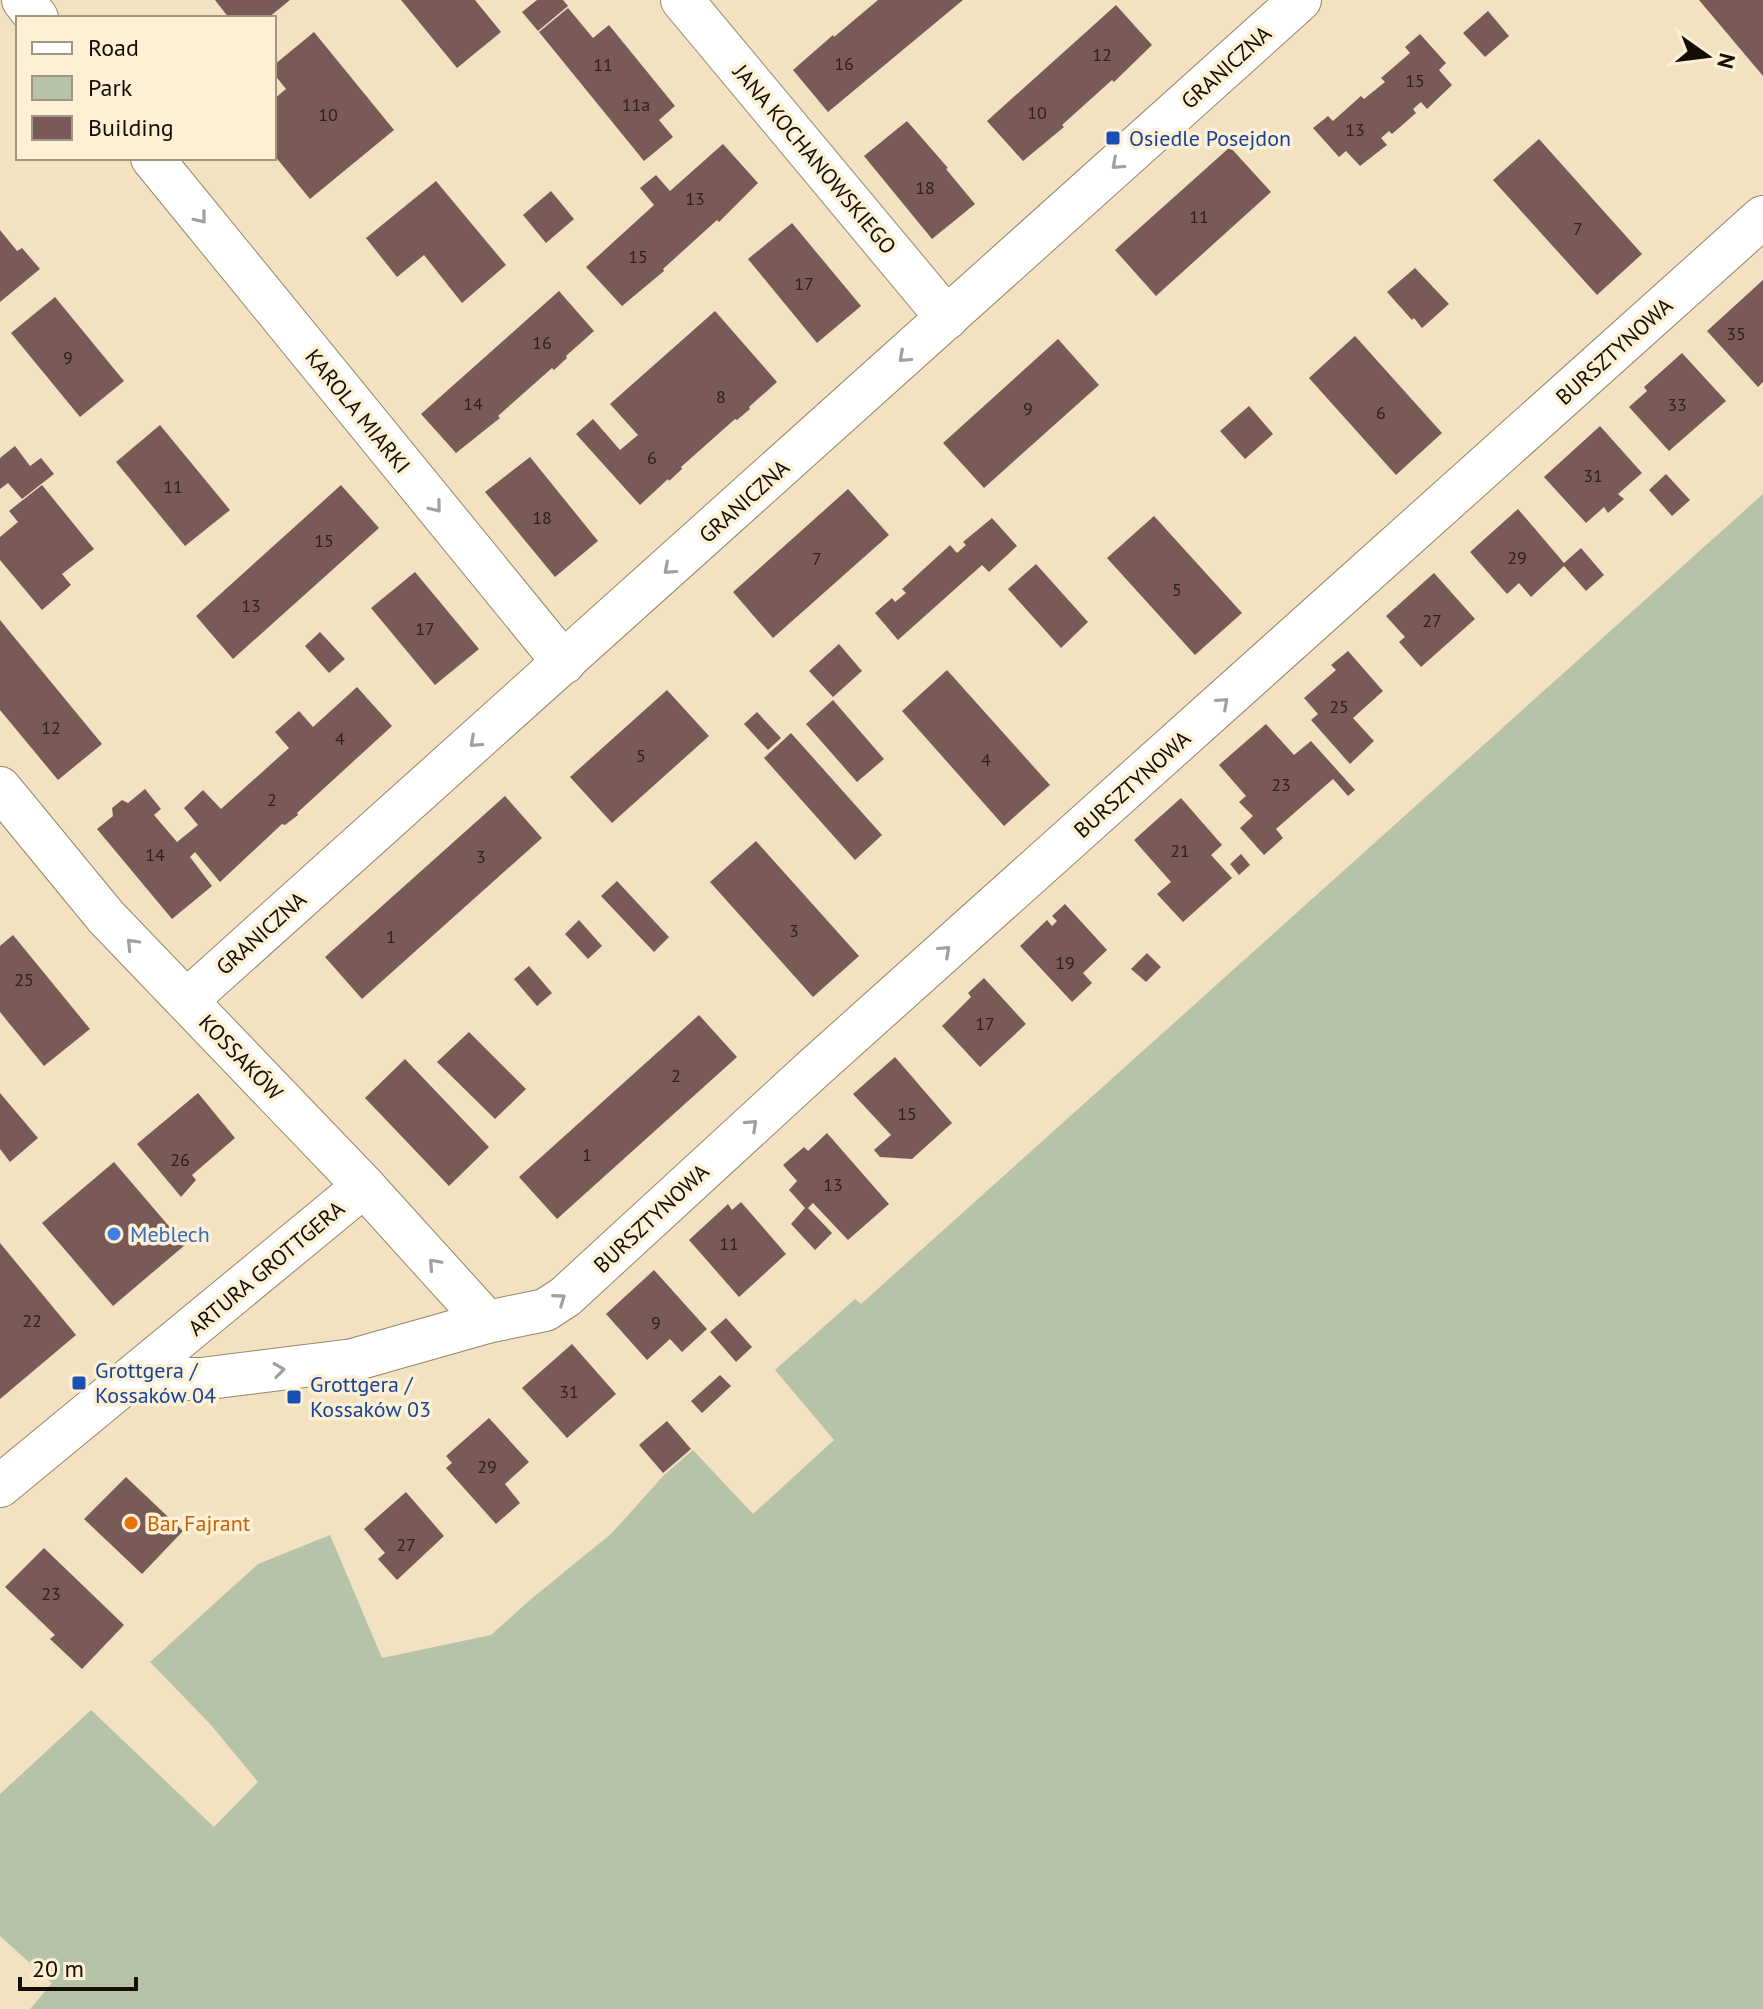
<svg xmlns="http://www.w3.org/2000/svg" width="1763" height="2009" viewBox="0 0 1763 2009" font-family="'PT Sans',sans-serif">
	<style>
		.green { fill: #b7c3a9 }
		.building { fill: #7a5a57 }
		.lines { fill: none; stroke-linecap: round; stroke-linejoin: round }
		.street-casing { stroke: #958668; stroke-width: 44 }
		.street { stroke: #fff; stroke-width: 42 }
		.oneway { stroke: #a19f9b }
		.transit-dot { fill: #1a4fb4; stroke: #fdf0d5; stroke-width: 3 }
		.shop-dot { fill: #3f7fe0; stroke: #fdf0d5; stroke-width: 3 }
		.food-dot { fill: #e8710a; stroke: #fdf0d5; stroke-width: 3 }
		.labels { text-anchor: middle; dominant-baseline: central; stroke-width: 7; stroke-linejoin: round; paint-order: stroke }
		.number-label { font-size: 18px; fill: #2e2119 }
		.street-label { font-size: 22px; fill: #140e04; stroke: #fdf0d5 }
		.transit-label { font-size: 22px; fill: #164399; stroke: #fdf0d5; text-anchor: start }
		.shop-label { font-size: 22px; fill: #366cbe; stroke: #fdf0d5; text-anchor: start }
		.food-label { font-size: 22px; fill: #c56008; stroke: #fdf0d5; text-anchor: start }
	</style>
	<rect width="100%" height="100%" fill="#f2e2c1"/>
	<polygon class="green" points="1763,494 1763,2009 30,2009 52,1983 0,1936 0,1794 91,1710 214,1827 258,1782 211,1725 150,1662 258,1564 330,1535 382,1658 491,1635 530,1600 612,1533 664,1475 693,1450 753,1514 834,1440 775,1370 855,1299 861,1304"/>
	<g class="building">
		<polygon points="215,0 290,0 268,18 229,18"/>
		<polygon points="401,0 475,0 501,32 457,68"/>
		<polygon points="537,0 563,0 568,6 538,31 522,12"/>
		<polygon points="878,0 963,0 828,112 793,70 833,35 834,37"/>
		<polygon points="1699,0 1763,0 1763,76"/>
		<polygon points="1116,5 1152,45 1114,82 1112,80 1062,125 1064,127 1023,161 987,121"/>
		<polygon points="568,8 593,38 609,25 675,106 659,120 673,137 644,161 539,32"/>
		<polygon points="1488,11 1509,36 1485,57 1463,33"/>
		<polygon points="314,32 394,130 310,199 274,155 274,99 286,89 274,74 274,65"/>
		<polygon points="1420,34 1446,63 1439,70 1452,85 1427,109 1421,102 1413,109 1416,113 1392,134 1389,131 1381,138 1387,145 1360,166 1346,151 1339,157 1313,128 1328,116 1333,121 1361,96 1364,99 1385,82 1381,78 1410,53 1405,47"/>
		<polygon points="907,121 948,168 946,169 975,204 932,239 864,156"/>
		<polygon points="1539,139 1642,254 1597,295 1493,180"/>
		<polygon points="723,144 758,183 719,222 717,220 663,269 664,271 622,306 586,267 654,205 640,188 656,175 670,191"/>
		<polygon points="1230,147 1271,192 1156,296 1115,250"/>
		<polygon points="436,181 506,265 462,303 424,255 397,277 366,238"/>
		<polygon points="551,191 574,219 546,243 523,215"/>
		<polygon points="792,223 861,306 817,343 748,259"/>
		<polygon points="0,230 17,251 22,248 40,269 0,302"/>
		<polygon points="1415,268 1449,304 1422,328 1414,318 1412,320 1387,292"/>
		<polygon points="1763,280 1763,382 1758,387 1707,331"/>
		<polygon points="559,291 594,331 566,356 567,358 554,370 552,368 498,416 500,418 456,453 421,414"/>
		<polygon points="55,297 124,381 80,417 11,333"/>
		<polygon points="715,311 777,382 749,407 750,409 737,420 735,419 681,467 682,469 669,481 668,479 640,505 576,434 593,419 620,450 638,435 610,404"/>
		<polygon points="1355,336 1442,433 1396,475 1309,378"/>
		<polygon points="1058,339 1099,385 984,488 943,443"/>
		<polygon points="1682,353 1726,401 1669,451 1629,407 1647,391 1644,387"/>
		<polygon points="1249,406 1273,434 1245,459 1220,431"/>
		<polygon points="160,425 230,510 185,546 116,462"/>
		<polygon points="1600,426 1642,473 1618,494 1624,499 1608,513 1604,507 1586,523 1544,477"/>
		<polygon points="15,446 30,466 41,458 54,474 22,499 8,483 0,489 0,458"/>
		<polygon points="530,457 598,541 555,577 485,492"/>
		<polygon points="1666,474 1690,500 1672,516 1649,490"/>
		<polygon points="42,485 94,549 62,574 71,585 42,610 0,560 0,537 18,522 9,511"/>
		<polygon points="341,485 379,528 233,659 196,616"/>
		<polygon points="848,489 889,535 773,638 733,592"/>
		<polygon points="1518,509 1564,563 1581,548 1604,575 1586,591 1564,566 1531,597 1519,583 1507,594 1470,552"/>
		<polygon points="1154,516 1242,613 1195,655 1107,558"/>
		<polygon points="992,518 1017,546 989,572 982,565 898,640 875,613 892,598 895,602 906,593 902,589 950,545 957,553 966,545 963,542"/>
		<polygon points="1036,564 1088,622 1061,648 1008,589"/>
		<polygon points="415,572 479,649 435,685 371,608"/>
		<polygon points="1434,573 1475,619 1421,667 1399,642 1405,637 1386,616"/>
		<polygon points="0,620 102,744 58,780 0,710"/>
		<polygon points="320,632 345,659 329,673 305,646"/>
		<polygon points="839,644 862,671 833,697 809,671"/>
		<polygon points="1348,651 1383,691 1353,718 1374,741 1350,764 1311,720 1318,714 1304,698 1336,670 1331,665"/>
		<polygon points="947,670 1050,785 1004,826 902,711"/>
		<polygon points="357,687 392,726 297,813 298,815 285,825 282,824 220,882 195,852 190,857 212,886 172,919 97,829 113,816 112,808 122,800 128,803 145,789 161,809 154,815 177,842 198,825 184,808 203,790 221,809 289,748 275,732 299,711 313,727"/>
		<polygon points="667,690 709,736 612,823 570,777"/>
		<polygon points="833,700 884,759 857,782 806,724"/>
		<polygon points="757,712 781,738 768,750 744,724"/>
		<polygon points="1266,724 1294,755 1311,741 1355,790 1348,796 1333,779 1276,829 1283,838 1264,855 1240,828 1253,816 1239,802 1246,796 1219,765"/>
		<polygon points="791,733 882,835 855,860 764,758"/>
		<polygon points="505,796 542,838 362,999 325,957"/>
		<polygon points="1181,798 1222,845 1211,855 1232,878 1183,922 1157,894 1171,882 1134,840"/>
		<polygon points="756,841 859,956 813,997 710,882"/>
		<polygon points="1241,854 1250,865 1239,875 1230,864"/>
		<polygon points="617,881 669,937 654,952 601,896"/>
		<polygon points="1065,904 1107,950 1083,973 1092,983 1072,1002 1020,946 1047,920 1052,926 1057,921 1052,916"/>
		<polygon points="579,920 602,946 588,959 565,934"/>
		<polygon points="13,935 90,1029 44,1066 0,1012 0,946"/>
		<polygon points="1147,953 1161,967 1146,982 1131,969"/>
		<polygon points="529,966 552,993 537,1006 514,979"/>
		<polygon points="984,978 1026,1024 980,1067 942,1026 971,997 968,993"/>
		<polygon points="699,1015 737,1057 557,1219 519,1177"/>
		<polygon points="469,1032 526,1089 495,1119 437,1062"/>
		<polygon points="895,1057 952,1123 912,1159 880,1157 874,1150 891,1135 853,1094"/>
		<polygon points="405,1059 489,1147 449,1186 365,1098"/>
		<polygon points="0,1093 38,1138 10,1162 0,1149"/>
		<polygon points="198,1093 235,1138 192,1175 196,1180 181,1197 137,1144"/>
		<polygon points="827,1133 889,1204 848,1240 813,1203 808,1208 832,1233 815,1250 791,1224 805,1208 789,1190 797,1181 783,1165 804,1147 808,1151"/>
		<polygon points="114,1162 185,1245 113,1306 42,1223"/>
		<polygon points="741,1202 786,1254 739,1297 689,1240 728,1204 732,1210"/>
		<polygon points="0,1243 76,1335 0,1399"/>
		<polygon points="654,1270 707,1329 682,1352 670,1339 647,1360 606,1314"/>
		<polygon points="726,1318 752,1347 736,1362 710,1332"/>
		<polygon points="572,1344 616,1394 567,1438 522,1388"/>
		<polygon points="720,1375 731,1386 702,1413 691,1401"/>
		<polygon points="489,1418 529,1462 505,1484 520,1503 496,1524 446,1468 452,1463 446,1456"/>
		<polygon points="667,1421 691,1449 663,1473 639,1445"/>
		<polygon points="126,1477 183,1531 142,1574 84,1519"/>
		<polygon points="406,1492 444,1536 397,1580 378,1559 385,1553 364,1529"/>
		<polygon points="44,1548 124,1625 82,1669 50,1639 55,1635 5,1587"/>
	</g>
	<g class="lines">
		<defs>
			<g id="street">
				<polyline points="23,0 37,18"/>
				<polyline points="682,0 947,318"/>
				<polyline points="152,158 564,663"/>
				<polyline points="0,788 106,917 364,1186 487,1322"/>
				<polyline points="187,1000 1300,0"/>
				<polyline points="131,1379 201,1379 353,1360 487,1322 545,1310 565,1297 813,1069 1763,217"/>
				<polyline points="0,1486 364,1186"/>
			</g>
		</defs>
		<use href="#street" class="street-casing"/>
		<use href="#street" class="street"/>
	</g>
	<defs><path id="oneway-chevron" d="M-2-3.5L2.5 0L-2 3.5" fill="none" stroke-width="1.6" stroke-linecap="round" stroke-linejoin="round" transform="scale(2)"/></defs>
	<g class="oneway">
		<use href="#oneway-chevron" transform="translate(1117 164) rotate(138)"/>
		<use href="#oneway-chevron" transform="translate(201 218) rotate(51)"/>
		<use href="#oneway-chevron" transform="translate(904 357) rotate(138)"/>
		<use href="#oneway-chevron" transform="translate(436 507) rotate(51)"/>
		<use href="#oneway-chevron" transform="translate(669 569) rotate(138)"/>
		<use href="#oneway-chevron" transform="translate(1223 703) rotate(-42)"/>
		<use href="#oneway-chevron" transform="translate(475 742) rotate(138)"/>
		<use href="#oneway-chevron" transform="translate(132 944) rotate(-134)"/>
		<use href="#oneway-chevron" transform="translate(945 951) rotate(-42)"/>
		<use href="#oneway-chevron" transform="translate(752 1125) rotate(-43)"/>
		<use href="#oneway-chevron" transform="translate(434 1264) rotate(-132)"/>
		<use href="#oneway-chevron" transform="translate(560 1299) rotate(-35)"/>
		<use href="#oneway-chevron" transform="translate(279 1370) rotate(-7)"/>
	</g>
	<g class="transit-dot">
		<rect x="1105" y="130" width="16" height="16" rx="4"/>
		<rect x="71" y="1375" width="16" height="16" rx="4"/>
		<rect x="286" y="1389" width="16" height="16" rx="4"/>
	</g>
	<circle class="shop-dot" cx="114" cy="1234" r="8"/>
	<circle class="food-dot" cx="131" cy="1523" r="8"/>
	<g class="labels">
		<g class="number-label">
			<text x="1102" y="54">12</text>
			<text x="844" y="63">16</text>
			<text x="603" y="64">11</text>
			<text x="1415" y="80">15</text>
			<text x="636" y="104">11a</text>
			<text x="1037" y="112">10</text>
			<text x="328" y="114">10</text>
			<text x="1355" y="129">13</text>
			<text x="925" y="187">18</text>
			<text x="695" y="198">13</text>
			<text x="1199" y="216">11</text>
			<text x="1578" y="228">7</text>
			<text x="638" y="256">15</text>
			<text x="804" y="283">17</text>
			<text x="1736" y="333">35</text>
			<text x="542" y="342">16</text>
			<text x="68" y="357">9</text>
			<text x="721" y="396">8</text>
			<text x="473" y="403">14</text>
			<text x="1677" y="404">33</text>
			<text x="1028" y="408">9</text>
			<text x="1381" y="412">6</text>
			<text x="652" y="457">6</text>
			<text x="1593" y="475">31</text>
			<text x="173" y="486">11</text>
			<text x="542" y="517">18</text>
			<text x="324" y="540">15</text>
			<text x="1517" y="557">29</text>
			<text x="817" y="558">7</text>
			<text x="1177" y="589">5</text>
			<text x="251" y="605">13</text>
			<text x="1432" y="620">27</text>
			<text x="425" y="628">17</text>
			<text x="1339" y="706">25</text>
			<text x="51" y="727">12</text>
			<text x="340" y="738">4</text>
			<text x="641" y="755">5</text>
			<text x="986" y="759">4</text>
			<text x="1281" y="784">23</text>
			<text x="272" y="799">2</text>
			<text x="1180" y="850">21</text>
			<text x="155" y="854">14</text>
			<text x="481" y="856">3</text>
			<text x="794" y="930">3</text>
			<text x="391" y="936">1</text>
			<text x="1065" y="962">19</text>
			<text x="24" y="979">25</text>
			<text x="985" y="1023">17</text>
			<text x="676" y="1075">2</text>
			<text x="907" y="1113">15</text>
			<text x="587" y="1154">1</text>
			<text x="180" y="1159">26</text>
			<text x="833" y="1184">13</text>
			<text x="729" y="1243">11</text>
			<text x="32" y="1320">22</text>
			<text x="656" y="1322">9</text>
			<text x="569" y="1391">31</text>
			<text x="487" y="1466">29</text>
			<text x="406" y="1544">27</text>
			<text x="51" y="1593">23</text>
		</g>
		<g class="street-label">
			<text transform="translate(1226 67) rotate(-42)">GRANICZNA</text>
			<text transform="translate(815 159) rotate(50)">JANA KOCHANOWSKIEGO</text>
			<text transform="translate(1614 351) rotate(-42)">BURSZTYNOWA</text>
			<text transform="translate(358 411) rotate(51)">KAROLA MIARKI</text>
			<text transform="translate(744 501) rotate(-42)">GRANICZNA</text>
			<text transform="translate(1132 784) rotate(-42)">BURSZTYNOWA</text>
			<text transform="translate(261 933) rotate(-42)">GRANICZNA</text>
			<text transform="translate(241 1057) rotate(46)">KOSSAKÓW</text>
			<text transform="translate(651 1218) rotate(-43)">BURSZTYNOWA</text>
			<text transform="translate(266 1268) rotate(-40)">ARTURA GROTTGERA</text>
		</g>
		<g class="transit-label">
			<text x="1129" y="138">Osiedle Posejdon</text>
			<text x="95" y="1370">Grottgera /<tspan x="95" dy="25">Kossaków 04</tspan></text>
			<text x="310" y="1384">Grottgera /<tspan x="310" dy="25">Kossaków 03</tspan></text>
		</g>
		<g class="shop-label">
			<text x="130" y="1234">Meblech</text>
		</g>
		<g class="food-label">
			<text x="147" y="1523">Bar Fajrant</text>
		</g>
	</g>
	<rect x="16" y="16" width="260" height="144" fill="#fdf0d5" stroke="#a09681" stroke-width="2"/>
	<rect x="32" y="42" width="40" height="12" fill="#ffffff" stroke="#a09681" stroke-width="2"/>
	<text x="88" y="56" font-size="24" fill="#140e04">Road</text>
	<rect x="32" y="76" width="40" height="24" fill="#b7c3a9" stroke="#a09681" stroke-width="2"/>
	<text x="88" y="96" font-size="24" fill="#140e04">Park</text>
	<rect x="32" y="116" width="40" height="24" fill="#7a5a57" stroke="#a09681" stroke-width="2"/>
	<text x="88" y="136" font-size="24" fill="#140e04">Building</text>
	<g transform="translate(1707 56) rotate(104)" stroke="#fdf0d5" stroke-width="6" paint-order="stroke">
	<path d="M0-6L14 30L0 20L-14 30Z" fill="#140e04"/>
	<text y="-12" font-size="22" font-weight="bold" text-anchor="middle" fill="#140e04">N</text>
	</g>
	<path d="M20 1977v12h116v-12" fill="none" stroke="#140e04" stroke-width="4"/>
	<text x="32" y="1977" font-size="24" fill="#140e04" stroke="#fdf0d5" stroke-width="6" paint-order="stroke">20 m</text>
</svg>
